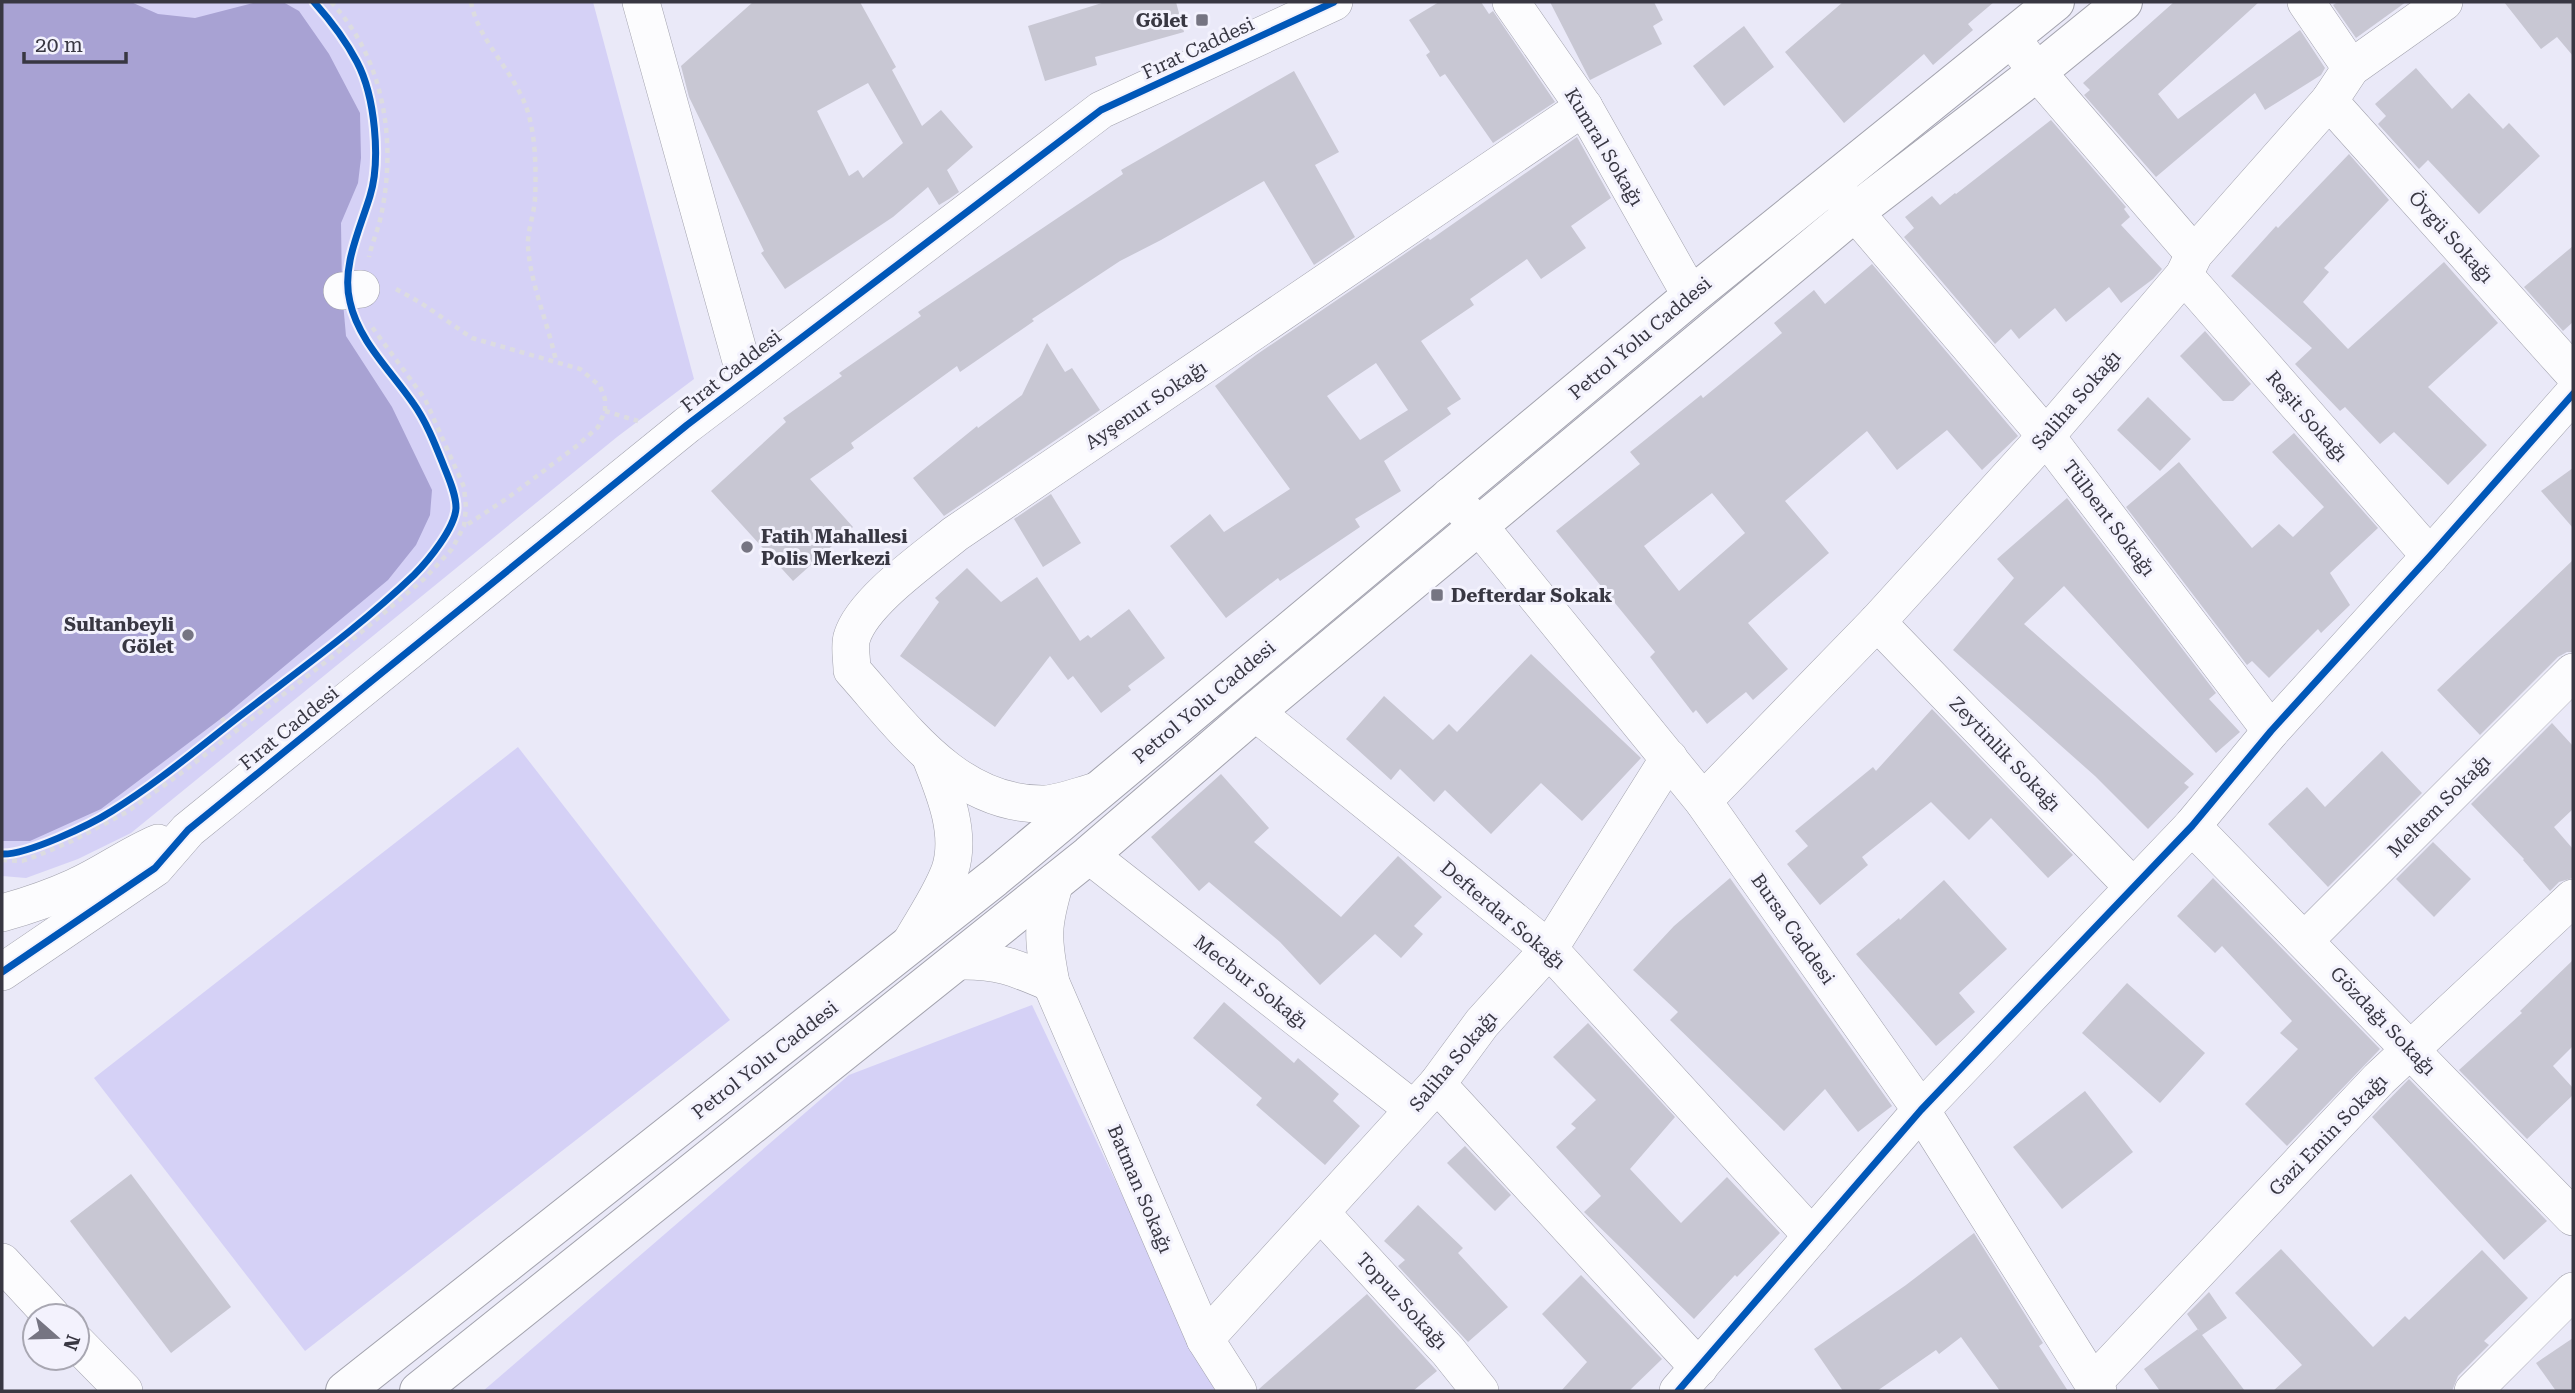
<svg xmlns="http://www.w3.org/2000/svg" width="2575" height="1393" viewBox="0 0 2575 1393" font-family="'Roboto Serif',serif">
	<style>
		.green { fill: #d5d1f6 }
		.water { fill: #a8a2d3 }
		.building { fill: #c8c7d3; fill-rule: evenodd }
		.lines { fill: none; stroke-linecap: round; stroke-linejoin: round }
		.minor-casing { stroke: #a2a2ad; stroke-width: 38 }
		.major-casing { stroke: #a2a2ad; stroke-width: 40 }
		.path { stroke: #dcdce0; stroke-width: 4.5; stroke-dasharray: 5 5; stroke-linecap: butt }
		.minor { stroke: #fcfcfe; stroke-width: 37 }
		.major { stroke: #fcfcfe; stroke-width: 38 }
		.cycleway-casing { stroke: #f3f2fd; stroke-width: 11 }
		.cycleway { stroke: #0057b8; stroke-width: 7 }
		.poi-dot { fill: #767582; stroke: #f3f2fd; stroke-width: 2.5 }
		.labels { text-anchor: middle; dominant-baseline: central; stroke-width: 6; stroke-linejoin: round; paint-order: stroke }
		.poi-label { font-size: 19px; font-weight: bold; fill: #383742; stroke: #f3f2fd; text-anchor: end }
		.street-label { font-size: 19px; fill: #383742; stroke: #f3f2fd }
	</style>
	<rect width="100%" height="100%" fill="#eae9f8"/>
	<g class="green">
		<polygon points="2,2 593,2 694,379 617,437 131,833 78,859 26,878 2,876"/>
		<polygon points="518,747 730,1020 305,1351 94,1078"/>
		<polygon points="1032,1005 1215,1391 483,1391 849,1075"/>
	</g>
	<polygon class="water" points="2,2 131,2 158,14 195,18 257,2 283,2 299,11 329,54 360,113 361,158 358,183 341,223 342,291 346,336 392,407 432,490 430,515 416,545 388,580 227,714 101,809 30,841 2,841"/>
	<g class="building">
		<path d="M 753,2 L 860,2 L 896,67 L 892,70 L 922,126 L 941,110 L 973,147 L 947,170 L 959,192 L 949,199 L 939,205 L 928,187 L 893,217 L 785,289 L 761,253 L 764,251 L 689,97 L 681,66 ZM 868,83 L 903,143 L 863,178 L 858,170 L 849,176 L 817,111 Z"/>
		<polygon points="1105,2 1176,2 1184,32 1095,57 1097,65 1045,81 1028,26"/>
		<polygon points="1439,2 1481,2 1489,14 1493,11 1555,102 1493,143 1445,74 1440,77 1426,55 1430,52 1409,20"/>
		<polygon points="1550,2 1654,2 1663,20 1653,26 1662,44 1590,80"/>
		<polygon points="1843,2 1994,2 1968,24 1973,30 1933,65 1924,54 1844,123 1785,52"/>
		<polygon points="2174,2 2259,2 2158,94 2178,119 2300,30 2325,68 2321,75 2265,110 2255,93 2156,177 2084,95 2090,90 2083,83"/>
		<polygon points="2338,2 2406,2 2356,38 2333,5"/>
		<polygon points="2504,2 2573,2 2573,56 2557,37 2541,49"/>
		<polygon points="1744,26 1774,67 1724,106 1693,66"/>
		<polygon points="2416,68 2452,109 2469,93 2503,129 2509,123 2540,156 2479,214 2428,160 2419,169 2378,124 2386,116 2375,104"/>
		<polygon points="1294,71 1339,152 1315,165 1355,237 1314,265 1264,181 1161,240 1120,261 1032,319 1034,321 960,372 957,366 851,443 854,448 810,479 853,527 793,581 711,491 786,422 783,418 842,376 839,373 921,316 918,312 1123,174 1121,170"/>
		<polygon points="2051,120 2126,207 2124,209 2130,217 2121,225 2162,269 2153,279 2121,303 2109,287 2066,322 2055,308 2019,339 2011,329 1995,344 1904,237 1914,228 1905,217 1932,196 1940,205 1955,193 1956,194"/>
		<path d="M 1577,137 L 1611,198 L 1571,226 L 1586,248 L 1541,279 L 1527,259 L 1470,299 L 1474,305 L 1421,341 L 1461,399 L 1447,408 L 1451,414 L 1384,461 L 1401,491 L 1355,519 L 1360,527 L 1280,581 L 1278,578 L 1226,618 L 1170,546 L 1210,514 L 1224,532 L 1290,489 L 1215,386 L 1256,355 L 1428,238 L 1430,240 ZM 1376,363 L 1408,410 L 1360,440 L 1327,396 Z"/>
		<polygon points="2349,154 2389,200 2324,268 2329,272 2303,302 2348,349 2444,262 2498,323 2428,387 2487,445 2448,485 2394,432 2380,444 2345,407 2340,411 2295,364 2312,348 2231,276 2276,226 2278,228"/>
		<polygon points="2573,246 2573,322 2563,331 2524,287"/>
		<path d="M 1872,264 L 2018,436 L 1982,470 L 1947,430 L 1897,470 L 1867,431 L 1785,501 L 1829,553 L 1748,623 L 1788,669 L 1753,700 L 1746,692 L 1707,724 L 1696,710 L 1693,713 L 1650,657 L 1655,652 L 1556,531 L 1640,464 L 1630,452 L 1701,395 L 1703,398 L 1782,333 L 1774,323 L 1814,290 L 1825,304 ZM 1712,493 L 1745,533 L 1679,591 L 1644,546 Z"/>
		<polygon points="2205,331 2251,384 2233,401 2223,401 2180,356"/>
		<polygon points="1047,343 1065,372 1072,368 1100,410 944,516 913,478 977,426 978,428 1022,395"/>
		<polygon points="2148,397 2191,439 2160,471 2117,430"/>
		<polygon points="2294,433 2378,528 2330,573 2350,605 2321,633 2318,629 2269,678 2252,661 2247,665 2126,507 2179,462 2252,548 2279,524 2293,537 2324,507 2272,452"/>
		<polygon points="2573,468 2573,528 2541,491"/>
		<polygon points="1051,494 1081,543 1043,567 1014,519"/>
		<polygon points="2067,498 2216,693 2209,699 2240,732 2216,753 2064,586 2024,624 2194,774 2184,783 2189,787 2148,829 2095,776 1953,650 2014,578 1997,559"/>
		<polygon points="2573,560 2573,652 2567,652 2558,657 2480,735 2437,690"/>
		<polygon points="967,568 1001,602 1037,577 1080,641 1088,635 1091,638 1129,609 1165,658 1128,686 1131,690 1101,713 1073,676 1068,680 1050,656 995,727 900,656 939,602 935,598"/>
		<polygon points="1531,654 1641,758 1582,821 1541,783 1491,834 1445,790 1434,802 1400,769 1391,780 1346,739 1384,696 1433,740 1449,724 1457,732"/>
		<polygon points="1932,709 2073,855 2048,878 1991,818 1969,840 1931,802 1862,857 1868,865 1820,905 1787,864 1808,846 1795,831 1873,767 1876,771"/>
		<polygon points="2552,723 2573,746 2573,809 2554,827 2573,849 2573,878 2559,882 2550,891 2523,860 2524,859 2471,804"/>
		<polygon points="2382,751 2422,793 2328,887 2268,824 2307,787 2325,807"/>
		<polygon points="1221,774 1269,828 1254,842 1341,917 1398,856 1442,897 1414,926 1423,934 1401,958 1375,934 1320,985 1280,942 1209,882 1199,891 1151,837"/>
		<polygon points="2433,842 2471,879 2434,917 2396,879"/>
		<polygon points="1730,878 1892,1106 1858,1132 1825,1089 1784,1131 1670,1020 1678,1012 1633,970 1674,926"/>
		<polygon points="2213,878 2380,1049 2287,1146 2245,1104 2298,1049 2280,1033 2292,1021 2222,946 2215,953 2177,916"/>
		<polygon points="1944,880 2007,949 1959,993 1975,1012 1936,1046 1856,954 1899,918 1900,920"/>
		<polygon points="2573,960 2573,1046 2553,1066 2573,1088 2573,1095 2527,1139 2459,1070 2522,1013 2520,1011"/>
		<polygon points="2127,983 2205,1053 2160,1103 2082,1033"/>
		<polygon points="1224,1002 1294,1063 1298,1058 1339,1094 1333,1101 1360,1126 1325,1165 1256,1105 1262,1098 1193,1038"/>
		<polygon points="1588,1023 1675,1117 1630,1169 1681,1223 1727,1177 1780,1233 1737,1277 1735,1275 1694,1319 1584,1212 1601,1196 1556,1147 1576,1128 1571,1124 1596,1100 1553,1057"/>
		<polygon points="2409,1079 2547,1221 2504,1260 2372,1117"/>
		<polygon points="2085,1091 2133,1152 2062,1209 2013,1147"/>
		<polygon points="1465,1146 1511,1195 1495,1211 1447,1163"/>
		<polygon points="131,1174 231,1307 171,1353 70,1221"/>
		<polygon points="1418,1205 1463,1248 1458,1253 1508,1307 1468,1342 1398,1266 1405,1260 1384,1241"/>
		<polygon points="1974,1233 2043,1343 2039,1346 2068,1391 2000,1391 1961,1337 1939,1354 1936,1350 1877,1391 1843,1391 1814,1349 1906,1285"/>
		<polygon points="2281,1249 2373,1347 2405,1316 2409,1320 2482,1250 2528,1298 2484,1341 2489,1345 2458,1376 2452,1391 2273,1391 2302,1365 2235,1293"/>
		<polygon points="1581,1275 1662,1359 1629,1391 1561,1391 1587,1362 1542,1314"/>
		<polygon points="2209,1292 2227,1318 2202,1335 2245,1391 2160,1391 2144,1369 2198,1329 2199,1331 2187,1314"/>
		<polygon points="1367,1294 1437,1371 1413,1391 1259,1391 1259,1389"/>
		<polygon points="2573,1338 2573,1391 2556,1391 2536,1363"/>
	</g>
	<g class="lines">
		<defs>
			<g id="minor">
				<polyline points="641,2 746,379"/>
				<polyline points="1511,2 1584,107 1691,296"/>
				<polyline points="2306,2 2351,68"/>
				<polyline points="2011,37 2037,72 2194,254"/>
				<polyline points="2329,101 2573,373"/>
				<polyline points="1835,189 2046,436 2271,731"/>
				<polyline points="2184,275 2430,556"/>
				<polyline points="342,291 361,289"/>
				<polyline points="1450,496 1479,526 1703,801 1921,1110 2098,1391"/>
				<polyline points="1877,622 2133,887"/>
				<polyline points="1255,712 1549,949 1812,1236"/>
				<path d="M 1097,791 C 1081,795 1062,803 1045,804 C 957,806 904,728 852,670 C 852,660 849,646 852,637 C 863,601 926,558 955,534 L 1584,107"/>
				<polyline points="1703,801 1877,622 2046,436 2184,275 2194,254 2329,101 2351,68 2444,2"/>
				<polyline points="2192,826 2573,1217"/>
				<polyline points="1089,855 1413,1109"/>
				<path d="M 1055,882 C 1042,926 1042,937 1051,983 L 1205,1339 L 1238,1391"/>
				<path d="M 2,913 C 27,906 51,898 75,887 C 104,874 129,855 158,843"/>
				<polyline points="2305,940 2573,672"/>
				<path d="M 911,942 C 924,919 941,895 950,870 C 962,833 944,791 931,758"/>
				<path d="M 957,961 C 998,960 1014,967 1051,983"/>
				<polyline points="2,972 155,868 188,830 687,425 1101,110 1334,2"/>
				<polyline points="1437,1084 1699,1368"/>
				<polyline points="1321,1213 1448,1351 1480,1391"/>
				<polyline points="2,1262 52,1316"/>
				<polyline points="1205,1339 1437,1084 1482,1023 1549,949 1669,758"/>
				<polyline points="77,1343 124,1391"/>
				<polyline points="2093,1383 2379,1079 2573,898"/>
				<polyline points="1678,1391 1921,1110 2192,826 2271,731 2430,556 2573,394"/>
				<polyline points="2473,1391 2573,1291"/>
			</g>
			<g id="major">
				<polyline points="345,1391 994,878 1691,296 2055,2"/>
				<polyline points="419,1391 1089,855 1255,712 1855,212 2037,72 2123,2"/>
			</g>
		</defs>
		<use href="#minor" class="minor-casing"/>
		<use href="#major" class="major-casing"/>
		<g class="path">
			<path d="M 331,2 C 384,58 397,141 381,216 C 378,230 372,243 369,257"/>
			<path d="M 471,2 C 479,45 520,75 530,120 C 536,144 536,174 535,199 C 534,215 527,232 528,247 C 531,286 548,323 556,361"/>
			<polyline points="396,289 421,303 472,338 580,369 600,386 605,399 605,411 598,427 578,445 509,497 465,526"/>
			<polyline points="605,411 638,421"/>
			<polyline points="222,718 233,734"/>
			<polyline points="2,860 22,861 39,855 72,841 127,812 184,771 332,657 424,579 452,549 464,526 466,508 464,487 425,399 369,323"/>
		</g>
		<use href="#minor" class="minor"/>
		<use href="#major" class="major"/>
		<defs>
			<g id="cycleway">
				<path d="M 2,854 C 27,855 90,825 112,811 C 159,782 202,745 245,712 C 302,668 362,625 414,575 C 428,561 455,528 456,508 C 456,493 448,477 443,464 C 435,444 426,421 413,403 C 391,371 358,340 350,302 C 341,267 360,229 370,196 C 381,160 375,96 357,62 C 346,41 330,20 314,2"/>
				<polyline points="2,972 155,868 188,830 687,425 1101,110 1334,2"/>
				<polyline points="1678,1391 1921,1110 2192,826 2271,731 2430,556 2573,394"/>
			</g>
		</defs>
		<use href="#cycleway" class="cycleway-casing"/>
		<use href="#cycleway" class="cycleway"/>
	</g>
	<g class="poi-dot">
		<rect x="1195" y="13" width="14" height="14" rx="3.5"/>
		<circle cx="747" cy="547" r="7"/>
		<rect x="1430" y="588" width="14" height="14" rx="3.5"/>
		<circle cx="188" cy="635" r="7"/>
	</g>
	<g class="labels">
		<g class="poi-label">
			<text x="1188" y="20">Gölet</text>
			<text x="761" y="536" text-anchor="start">Fatih Mahallesi<tspan x="761" dy="22">Polis Merkezi</tspan></text>
			<text x="1451" y="595" text-anchor="start">Defterdar Sokak</text>
			<text x="174" y="624">Sultanbeyli<tspan x="174" dy="22">Gölet</tspan></text>
		</g>
		<g class="street-label">
			<text transform="translate(1198 48) rotate(-25)">Fırat Caddesi</text>
			<text transform="translate(1604 147) rotate(59)">Kumral Sokağı</text>
			<text transform="translate(2451 237) rotate(48)">Övgü Sokağı</text>
			<text transform="translate(1640 338) rotate(-40)">Petrol Yolu Caddesi</text>
			<text transform="translate(731 371) rotate(-38)">Fırat Caddesi</text>
			<text transform="translate(2076 400) rotate(-49)">Saliha Sokağı</text>
			<text transform="translate(1146 405) rotate(-34)">Ayşenur Sokağı</text>
			<text transform="translate(2307 416) rotate(49)">Reşit Sokağı</text>
			<text transform="translate(2109 518) rotate(53)">Tülbent Sokağı</text>
			<text transform="translate(1204 702) rotate(-40)">Petrol Yolu Caddesi</text>
			<text transform="translate(289 728) rotate(-39)">Fırat Caddesi</text>
			<text transform="translate(2005 754) rotate(46)">Zeytinlik Sokağı</text>
			<text transform="translate(2439 806) rotate(-45)">Meltem Sokağı</text>
			<text transform="translate(1503 915) rotate(40)">Defterdar Sokağı</text>
			<text transform="translate(1793 929) rotate(55)">Bursa Caddesi</text>
			<text transform="translate(1251 982) rotate(38)">Mecbur Sokağı</text>
			<text transform="translate(2383 1021) rotate(46)">Gözdağı Sokağı</text>
			<text transform="translate(765 1060) rotate(-38)">Petrol Yolu Caddesi</text>
			<text transform="translate(1453 1061) rotate(-50)">Saliha Sokağı</text>
			<text transform="translate(2328 1135) rotate(-46)">Gazi Emin Sokağı</text>
			<text transform="translate(1140 1189) rotate(67)">Batman Sokağı</text>
			<text transform="translate(1402 1301) rotate(47)">Topuz Sokağı</text>
		</g>
	</g>
	<rect width="2575" height="1393" fill="none" stroke="#383742" stroke-width="7"/>
	<g transform="translate(56 1337) rotate(110)"><circle r="33" fill="#f3f2fd" stroke="#a8a7b2" stroke-width="2"/>
	<path d="M0-5L12 26L0 18L-12 26Z" fill="#767582"/>
	<text y="-10" font-size="19" font-weight="bold" text-anchor="middle" fill="#383742">N</text>
	</g>
	<path d="M24 52v10h102v-10" fill="none" stroke="#383742" stroke-width="3.5"/>
	<text x="35" y="52" font-size="21" fill="#383742" stroke="#f3f2fd" stroke-width="5" paint-order="stroke">20 m</text>
</svg>
